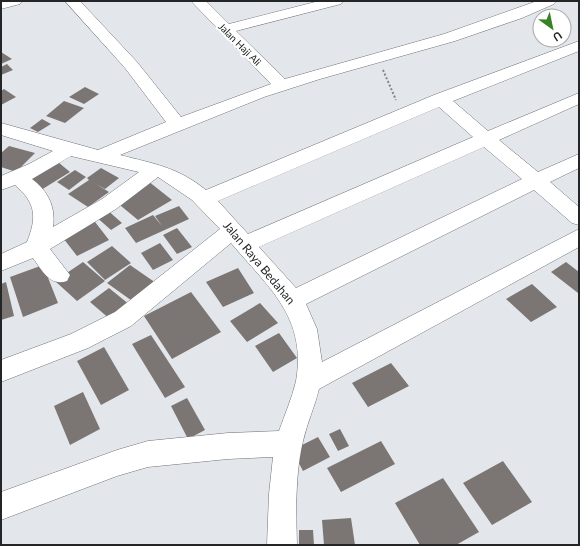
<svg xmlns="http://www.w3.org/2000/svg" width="580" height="546" font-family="Lato,sans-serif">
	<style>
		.building { fill: #7b7673 }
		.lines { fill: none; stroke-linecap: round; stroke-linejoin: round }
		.minor-casing { stroke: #6f7276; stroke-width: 1 }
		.path { stroke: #828588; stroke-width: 2; stroke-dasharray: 2 2; stroke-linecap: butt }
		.minor { fill: #fff; fill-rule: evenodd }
		.labels { text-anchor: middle; stroke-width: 4; stroke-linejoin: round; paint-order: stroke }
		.far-street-label { font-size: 10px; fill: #232526; stroke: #fff }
		.street-label { font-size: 12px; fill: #232526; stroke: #fff }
	</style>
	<rect width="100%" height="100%" fill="#e3e7eb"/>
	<path class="building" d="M1,52L12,59L1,64Z
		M7,64L13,70L1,75V67Z
		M85,87L99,94L84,104L69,97Z
		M4,89L16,97L1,105V91Z
		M64,101L84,108L65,123L46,116Z
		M42,119L51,124L38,132L30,128Z
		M9,146L35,153L16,172L1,167V153Z
		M58,162L70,172L41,190L29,180Z
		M101,168L119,178L105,189L96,184L109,192L88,207L68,194L89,180L87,178Z
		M75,170L86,177L69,190L57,182Z
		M148,181L172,200L138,220L115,201Z
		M179,206L189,219L136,243L125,228L153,215L162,226L155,216Z
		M105,208L122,223L111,230L94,215Z
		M92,218L109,240L77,256L60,234Z
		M177,228L192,247L177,254L163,235Z
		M160,243L173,260L153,270L141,253Z
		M112,246L131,263L105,280L87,262Z
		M83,262L105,281L77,301L55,281Z
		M566,262L579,272L578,293L551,272Z
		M43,265L58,303L23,317L10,277Z
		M130,265L156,283L135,303L107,283Z
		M238,268L254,293L223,307L206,282Z
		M6,282L14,316L1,320V284Z
		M532,284L557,307L531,322L506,299Z
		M109,288L130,305L111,320L90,302Z
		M191,292L221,332L172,359L144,316Z
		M260,303L278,323L247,342L230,321Z
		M279,333L297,358L273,372L255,346Z
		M151,335L185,387L165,398L132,344Z
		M104,347L129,390L101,405L77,361Z
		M391,363L409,386L368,407L352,383Z
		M83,392L100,429L70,445L54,406Z
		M187,398L205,430L188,439L171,406Z
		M340,429L349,446L338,451L329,434Z
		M318,437L330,457L303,471L292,450Z
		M381,441L395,464L341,492L327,468Z
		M503,461L532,502L492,525L463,483Z
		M443,478L479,532L456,545H420L395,503Z
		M351,518L355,545H324L322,520Z
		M299,530H313L314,545H299Z"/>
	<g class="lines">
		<defs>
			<path id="minor" d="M1,1H22L20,4L1,9Z
				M65,1H80L137,62L181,117L271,84L191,1H206L229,24L319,1H343L341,4L236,31L285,79L444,34L537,1H556L554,4L522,18L455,41L320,79L264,97L120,155C155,164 177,167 206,190L434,95L579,41V51L453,101L488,131L579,93V104L499,140L538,172L579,154V168L550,182L579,207V225L572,223L534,190L306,304L317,329L322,362L579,229V247L319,389C315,406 307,423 303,441C295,475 296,511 297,545H267L269,494L273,457L228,459L148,467L117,476L1,520V492L117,450L148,441L228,433L279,431C285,414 292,398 296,381C307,317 268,287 231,243L131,326L88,348L1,382V360L71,334L115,312L220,229L192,200L158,177L116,209L50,249L70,275L67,281C50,287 42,270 33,258L1,271V254L27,242C37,217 36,203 15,185L1,190V176L29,164L53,151L1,135V123L98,150L166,122L125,68ZM439,107L473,137L248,234L218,201ZM484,147L522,179L296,288L259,247ZM71,156L139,172L102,199L53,227C56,207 48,191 32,179Z"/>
		</defs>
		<use href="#minor" class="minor-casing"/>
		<path class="path" d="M383,70L396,100"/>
		<use href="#minor" class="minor"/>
	</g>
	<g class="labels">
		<g class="far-street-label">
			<text transform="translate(240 44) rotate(45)" y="4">Jalan Haji Ali</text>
		</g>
		<g class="street-label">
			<text transform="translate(259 263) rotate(50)" y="4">Jalan Raya Bedahan</text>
		</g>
	</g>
	<rect width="580" height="546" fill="none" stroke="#232526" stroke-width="4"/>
	<g transform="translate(552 28) rotate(147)"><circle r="19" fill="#ffffff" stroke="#a7a8a8"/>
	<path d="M0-3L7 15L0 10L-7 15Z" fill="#398126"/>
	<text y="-6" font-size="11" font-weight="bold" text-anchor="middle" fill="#232526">U</text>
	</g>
</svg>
